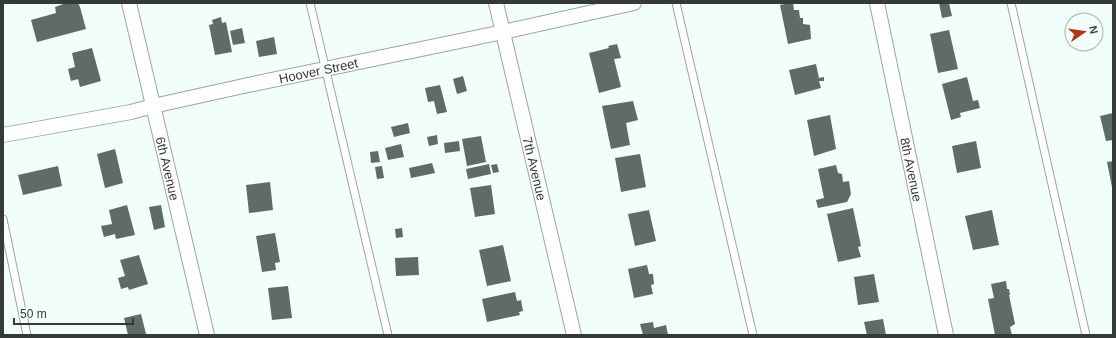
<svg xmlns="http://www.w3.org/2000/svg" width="1116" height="338" font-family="Arial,sans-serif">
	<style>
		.building { fill: #5f6b69 }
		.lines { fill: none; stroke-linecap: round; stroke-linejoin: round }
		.service-casing { stroke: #99a6a4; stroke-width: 9 }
		.minor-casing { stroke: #99a6a4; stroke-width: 16 }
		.service { stroke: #fff; stroke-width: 7 }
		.minor { stroke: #fff; stroke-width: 14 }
		.labels { text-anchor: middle; stroke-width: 4; stroke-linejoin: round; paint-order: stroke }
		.street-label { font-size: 13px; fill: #353a39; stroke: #f1fefc }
	</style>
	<rect width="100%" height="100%" fill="#f1fefc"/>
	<path class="building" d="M66,3H78L80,7L86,29L37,42L31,20L56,13L55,7Z
		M790,3H793L794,10H799L800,18H803V24L810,25L811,39L788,44L780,5Z
		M939,3H949L952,16L942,18Z
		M221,17L222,23L226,22L232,52L215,55L209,25L213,24L212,20Z
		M242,28L245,43L233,45L230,31Z
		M949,30L958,69L938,73L930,34Z
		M274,37L277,54L259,57L256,41Z
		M617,44L621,58L614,59L621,87L599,93L589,53L609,48L608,46Z
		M92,48L101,81L80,87L78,79L71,81L68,69L75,67L72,53Z
		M816,64L819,78L824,77V81H819L821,88L795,95L789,70Z
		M463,76L467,91L457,94L453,79Z
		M967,77L973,101L978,100L980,108L960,113L961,117L951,120L942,84Z
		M440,85L447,112L437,114L434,101L428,102L425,88Z
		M633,101L638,120L626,123L630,145L611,149L602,106Z
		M1113,113V140L1106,141L1100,116Z
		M830,115L836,149L814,156L807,120Z
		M408,123L410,133L394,137L391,127Z
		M437,135L438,144L429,146L427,137Z
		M481,136L486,162L467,166L462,139Z
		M459,141L460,151L445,153L444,143Z
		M976,141L981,168L957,173L952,146Z
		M401,144L404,157L388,160L385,148Z
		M115,149L123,183L105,188L97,154Z
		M378,151L380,162L371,163L370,152Z
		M640,154L646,187L621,192L615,158Z
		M1113,161V186L1112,187L1107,162Z
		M432,163L435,173L411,178L409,168Z
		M489,164L491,174L468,179L466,169Z
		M497,164L499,172L493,173L491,165Z
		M836,165L838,173L842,174L843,182L849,181L851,194L847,202L818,208L816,200L824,198L818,169Z
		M58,166L62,186L23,195L18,175Z
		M382,166L384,178L377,179L375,167Z
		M270,182L273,210L249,213L246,185Z
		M491,185L495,214L475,217L470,188Z
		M127,205L135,235L116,239L115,234L104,237L101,226L112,224L109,210Z
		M161,205L165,227L154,230L149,207Z
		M853,208L861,246L858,247L861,257L838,262L827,214Z
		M649,210L656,241L635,246L628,214Z
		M992,210L999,245L973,250L965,216Z
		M402,228L403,237L396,238L395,229Z
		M275,233L280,262L275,263L276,270L262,272L256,236Z
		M503,245L511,281L487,286L479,250Z
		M139,255L148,284L129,290L128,287L121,289L118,278L125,276L120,260Z
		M418,257L419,275L396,276L395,258Z
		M647,265L649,274H653L654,284L651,285L653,294L634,298L628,269Z
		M874,274L879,302L858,305L854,277Z
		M1006,281L1007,289H1009L1010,295H1009L1015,324L1010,327L1012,335H995L988,299L994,298L991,284Z
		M288,286L292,318L272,320L268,288Z
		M515,292L517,301L521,300L523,311L519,312L520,315L487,322L482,299Z
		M141,314L146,334L142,335H128L124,318Z
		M883,319L886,335H867L864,322Z
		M653,322L654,328L666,325L668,335H643L640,324Z"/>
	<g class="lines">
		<defs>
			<path id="service" d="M310,3L388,335
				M676,3L753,335
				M1011,3L1086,335
				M3,219L27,335"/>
			<g id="minor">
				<path id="s1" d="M129,3L207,335"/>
				<path id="s2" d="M496,3L574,335"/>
				<path id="s3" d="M877,3L946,335"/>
				<path id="s4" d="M3,135L131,112L153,106L248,85L503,32L634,3"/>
			</g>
		</defs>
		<use href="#service" class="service-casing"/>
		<use href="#minor" class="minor-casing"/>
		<use href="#service" class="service"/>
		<use href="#minor" class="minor"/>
	</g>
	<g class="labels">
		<g class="street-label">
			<text dy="5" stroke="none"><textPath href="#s4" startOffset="322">Hoover Street</textPath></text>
			<text dy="5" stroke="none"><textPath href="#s1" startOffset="170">6th Avenue</textPath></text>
			<text dy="5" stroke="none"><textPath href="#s2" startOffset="170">7th Avenue</textPath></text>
			<text dy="5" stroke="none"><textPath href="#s3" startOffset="170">8th Avenue</textPath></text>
		</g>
	</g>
	<rect width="1116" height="338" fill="none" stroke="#353a39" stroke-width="8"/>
	<g transform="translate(1084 32) rotate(77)"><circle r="19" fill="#f1fefc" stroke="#a6b0ae"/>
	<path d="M0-3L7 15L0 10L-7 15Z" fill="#bc3211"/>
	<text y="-6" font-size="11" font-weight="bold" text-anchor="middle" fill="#353a39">N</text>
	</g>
	<path d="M14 318v6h119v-6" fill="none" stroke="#353a39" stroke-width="2"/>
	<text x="20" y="318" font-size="12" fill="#353a39" stroke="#f1fefc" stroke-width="3" paint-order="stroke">50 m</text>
</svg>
